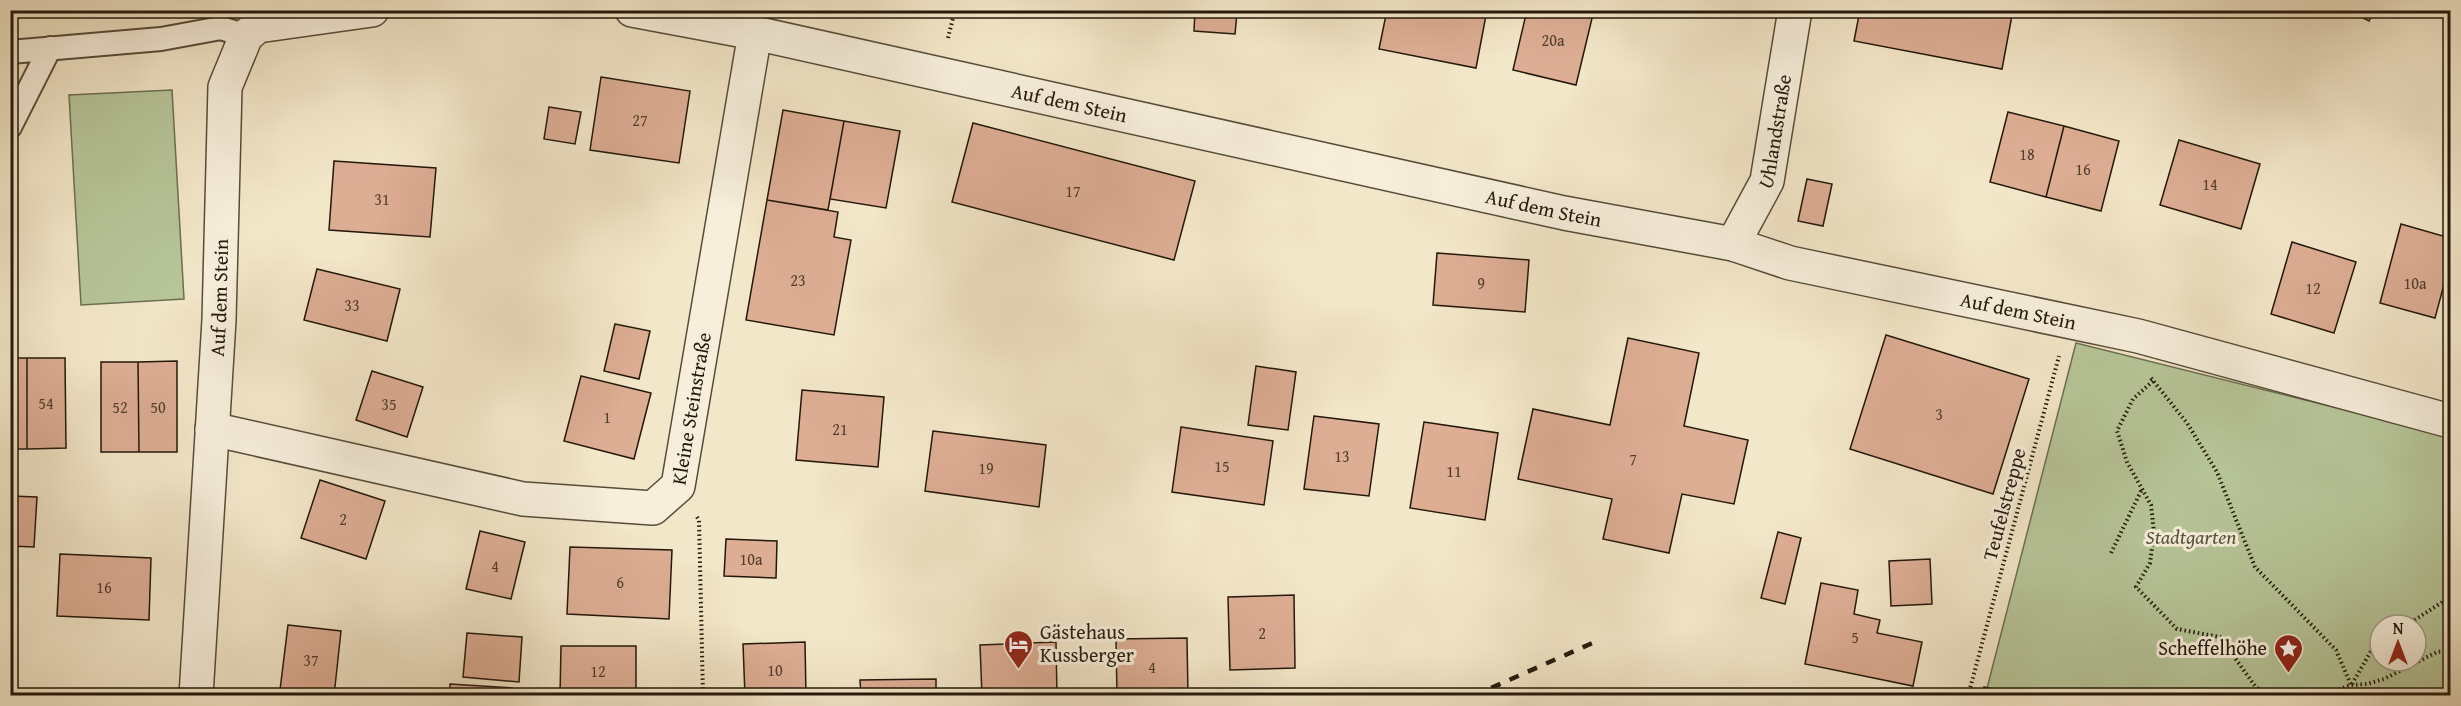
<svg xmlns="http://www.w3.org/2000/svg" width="2461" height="706" font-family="'Gentium Book Plus',serif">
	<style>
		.green { fill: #b7c699; stroke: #6d6f52; stroke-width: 1.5; fill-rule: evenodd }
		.building { fill: #ddad94; stroke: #23180b; stroke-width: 1.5 }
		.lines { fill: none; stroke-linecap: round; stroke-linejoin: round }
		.lane-casing { stroke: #574c3a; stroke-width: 26 }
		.street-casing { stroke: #574c3a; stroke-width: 36 }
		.path { stroke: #23180b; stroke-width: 4; stroke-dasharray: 1.5 3; stroke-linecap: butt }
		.lane { stroke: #f7efdc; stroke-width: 22 }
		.street { stroke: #f7efdc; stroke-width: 33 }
		.rail { stroke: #23180b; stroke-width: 4.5; stroke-dasharray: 10 10; stroke-linecap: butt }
		.labels { text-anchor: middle; stroke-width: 6; stroke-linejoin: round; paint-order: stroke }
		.number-label { font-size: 16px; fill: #523d2d }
		.street-label { font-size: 20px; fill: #23180b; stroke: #f7efdc }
		.park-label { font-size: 20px; font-style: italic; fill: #57553d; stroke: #f7efdc }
		.poi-label { font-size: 20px; fill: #23180b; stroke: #f7efdc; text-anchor: start }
	</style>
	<rect width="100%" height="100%" fill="#f3e7c9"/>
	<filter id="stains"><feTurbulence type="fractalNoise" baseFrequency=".00333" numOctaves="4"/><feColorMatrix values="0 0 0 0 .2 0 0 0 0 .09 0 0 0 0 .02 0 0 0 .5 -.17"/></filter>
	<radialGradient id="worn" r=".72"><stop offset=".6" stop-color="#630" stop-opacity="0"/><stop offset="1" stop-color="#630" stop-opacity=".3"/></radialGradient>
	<path class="green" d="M172,90L184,299L81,305L69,95Z
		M2076,343L2450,436V695L1985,696ZM2380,625H2416V661H2380Z"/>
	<path class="building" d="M1195,10L1237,13L1235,34L1194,31Z
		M1387,10H1487L1476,68L1379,49Z
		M1527,10H1594L1576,85L1513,70Z
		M1860,10H2013L2002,69L1854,41Z
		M2348,10H2375L2369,21Z
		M601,77L690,91L679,163L590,150Z
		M549,107L581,112L575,144L544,139Z
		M783,110L844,121L828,210L767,200Z
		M2008,112L2064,126L2046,197L1990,182Z
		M844,121L900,131L886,208L830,199Z
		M973,123L1195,181L1174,260L952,202Z
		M2064,126L2119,141L2101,211L2046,197Z
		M2179,140L2260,164L2241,229L2160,205Z
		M334,161L436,168L430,237L329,230Z
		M1807,179L1832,184L1823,226L1798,221Z
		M767,200L838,212L834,237L851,240L834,335L746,320Z
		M2401,224L2450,238V262L2435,318L2380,303Z
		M2292,242L2356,262L2334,333L2271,314Z
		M1437,253L1529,260L1525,312L1433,305Z
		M317,269L400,289L387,341L304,320Z
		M615,324L650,331L639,379L604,371Z
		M1886,335L2029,379L1993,494L1850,449Z
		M1628,338L1699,353L1684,426L1748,440L1734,504L1682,494L1669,553L1603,539L1612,499L1518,479L1533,409L1610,425Z
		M10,358H27V449H10Z
		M27,358H65L66,448L27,449Z
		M177,361V452H139L138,362Z
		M101,362H138L139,452H101Z
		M1256,366L1296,372L1288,430L1248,425Z
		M372,371L423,387L407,437L356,420Z
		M581,376L651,393L634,459L564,441Z
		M802,390L884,397L878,467L796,460Z
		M1314,416L1379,424L1369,496L1304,489Z
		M1424,422L1498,433L1485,520L1410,508Z
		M1181,427L1273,441L1264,505L1172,492Z
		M933,431L1046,445L1039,507L925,491Z
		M320,480L385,501L366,559L301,538Z
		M10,496L37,497L34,547L10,546Z
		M480,531L525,542L511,599L466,589Z
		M1778,532L1801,538L1785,604L1761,598Z
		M726,539L777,541L776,578L724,576Z
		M570,547L672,550L669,619L567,614Z
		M60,554L151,558L149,620L57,616Z
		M1930,559L1932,604L1891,606L1889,561Z
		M1821,583L1858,590L1854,614L1880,620L1877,633L1922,642L1913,686L1805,664Z
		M1294,595L1295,668L1230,670L1228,597Z
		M288,625L341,631L334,696L280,690Z
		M467,633L522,637L519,682L463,677Z
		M1187,638L1188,696H1117L1116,639Z
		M805,642L806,696H745L743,644Z
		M1056,642L1057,696H982L980,645Z
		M561,646H636V696H560Z
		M936,679V696H861L860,680Z
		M450,684L512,688V696H450Z
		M1984,687L2021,695V696H1982Z"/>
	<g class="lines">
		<defs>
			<path id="lane" d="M10,52L161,39L221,28L246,36
				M10,127L50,48"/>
			<g id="street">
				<path id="s1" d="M632,10L755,33L1564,213L1733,244L1790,263L2138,336L2450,421"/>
				<path id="s2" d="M1733,244L1767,181L1795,10"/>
				<path id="s3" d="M212,429L523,499L653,508L678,486L755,33"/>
				<path id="s4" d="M196,696L219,320L225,87L246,36L258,26L372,10"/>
			</g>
		</defs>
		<use href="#lane" class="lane-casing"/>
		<use href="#street" class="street-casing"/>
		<path class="path" d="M948,38L955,10
			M2151,378L2187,423L2217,472L2255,567L2336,650L2351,685
			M2153,381L2133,399L2117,431L2127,462L2151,505L2154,532L2150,563L2136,587L2177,629L2220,637L2255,686L2267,696
			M697,517L699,520L703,696
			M2111,553L2142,489
			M2407,625L2450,597
			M2352,684L2374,646L2380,642
			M1968,696L2059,356
			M2322,696L2351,685L2367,684L2384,679L2437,652L2450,651"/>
		<use href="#lane" class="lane"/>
		<use href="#street" class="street"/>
		<path class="rail" d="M1473,696L1597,641"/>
	</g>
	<defs>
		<symbol id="hotel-pin" viewBox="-11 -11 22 30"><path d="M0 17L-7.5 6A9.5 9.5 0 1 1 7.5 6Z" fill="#8f2418" stroke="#f7efdc"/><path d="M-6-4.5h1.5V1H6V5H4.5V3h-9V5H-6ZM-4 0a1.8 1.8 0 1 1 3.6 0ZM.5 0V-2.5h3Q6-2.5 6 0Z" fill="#fff"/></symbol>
		<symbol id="sight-pin" viewBox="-11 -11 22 30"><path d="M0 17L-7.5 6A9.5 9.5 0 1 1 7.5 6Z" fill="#8f2418" stroke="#f7efdc"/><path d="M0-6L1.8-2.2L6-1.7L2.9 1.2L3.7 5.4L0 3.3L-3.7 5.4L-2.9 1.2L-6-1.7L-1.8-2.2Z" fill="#fff"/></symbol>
	</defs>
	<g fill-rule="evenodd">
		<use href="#hotel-pin" x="1002" y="628" width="33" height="45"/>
		<use href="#sight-pin" x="2272" y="632" width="33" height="45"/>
	</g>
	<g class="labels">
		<g class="number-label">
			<text x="1553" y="46">20a</text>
			<text x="640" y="126">27</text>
			<text x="2027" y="160">18</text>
			<text x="2083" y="175">16</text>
			<text x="2210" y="190">14</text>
			<text x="1073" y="197">17</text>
			<text x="382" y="205">31</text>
			<text x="798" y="286">23</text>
			<text x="1481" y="289">9</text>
			<text x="2415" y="289">10a</text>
			<text x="2313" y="294">12</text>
			<text x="352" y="311">33</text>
			<text x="46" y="409">54</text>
			<text x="389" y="410">35</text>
			<text x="120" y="413">52</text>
			<text x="158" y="413">50</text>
			<text x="1939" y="420">3</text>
			<text x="607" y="423">1</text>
			<text x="840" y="435">21</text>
			<text x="1342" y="462">13</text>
			<text x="1633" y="465">7</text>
			<text x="1222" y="472">15</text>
			<text x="986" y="474">19</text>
			<text x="1454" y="477">11</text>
			<text x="343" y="525">2</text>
			<text x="751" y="565">10a</text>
			<text x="495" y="572">4</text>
			<text x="620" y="588">6</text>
			<text x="104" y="593">16</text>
			<text x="1262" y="639">2</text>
			<text x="1855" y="643">5</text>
			<text x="311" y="666">37</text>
			<text x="1152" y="673">4</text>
			<text x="775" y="676">10</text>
			<text x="598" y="677">12</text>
		</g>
		<g class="street-label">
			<text dy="7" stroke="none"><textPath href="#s1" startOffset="447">Auf dem Stein</textPath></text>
			<text dy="7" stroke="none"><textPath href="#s2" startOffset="122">Uhlandstraße</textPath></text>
			<text dy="7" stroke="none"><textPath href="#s1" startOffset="933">Auf dem Stein</textPath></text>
			<text dy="7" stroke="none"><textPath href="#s4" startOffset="399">Auf dem Stein</textPath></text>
			<text dy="7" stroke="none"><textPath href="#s1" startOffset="1419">Auf dem Stein</textPath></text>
			<text dy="7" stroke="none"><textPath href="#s3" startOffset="561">Kleine Steinstraße</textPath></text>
			<text transform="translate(2004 504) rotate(-75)" y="7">Teufelstreppe</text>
		</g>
		<g class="park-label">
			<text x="2191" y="544">Stadtgarten</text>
		</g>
		<g class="poi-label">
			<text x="1040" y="639">Gästehaus<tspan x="1040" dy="23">Kussberger</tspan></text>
			<text x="2267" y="655" text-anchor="end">Scheffelhöhe</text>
		</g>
	</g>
	<rect width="2461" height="706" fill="none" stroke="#f3e7c9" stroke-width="36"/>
	<rect x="12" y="12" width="2437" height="682" fill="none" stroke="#23180b" stroke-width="3"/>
	<rect x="18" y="18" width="2425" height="670" fill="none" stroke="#23180b" stroke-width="1.5"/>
	<g transform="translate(2398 643)"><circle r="28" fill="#f7efdc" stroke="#a29988" stroke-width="1.5"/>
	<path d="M0-4.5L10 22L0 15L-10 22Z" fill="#8f2418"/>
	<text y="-9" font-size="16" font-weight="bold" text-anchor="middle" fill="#23180b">N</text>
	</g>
	<rect width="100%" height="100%" filter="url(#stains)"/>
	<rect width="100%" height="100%" fill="url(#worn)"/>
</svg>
